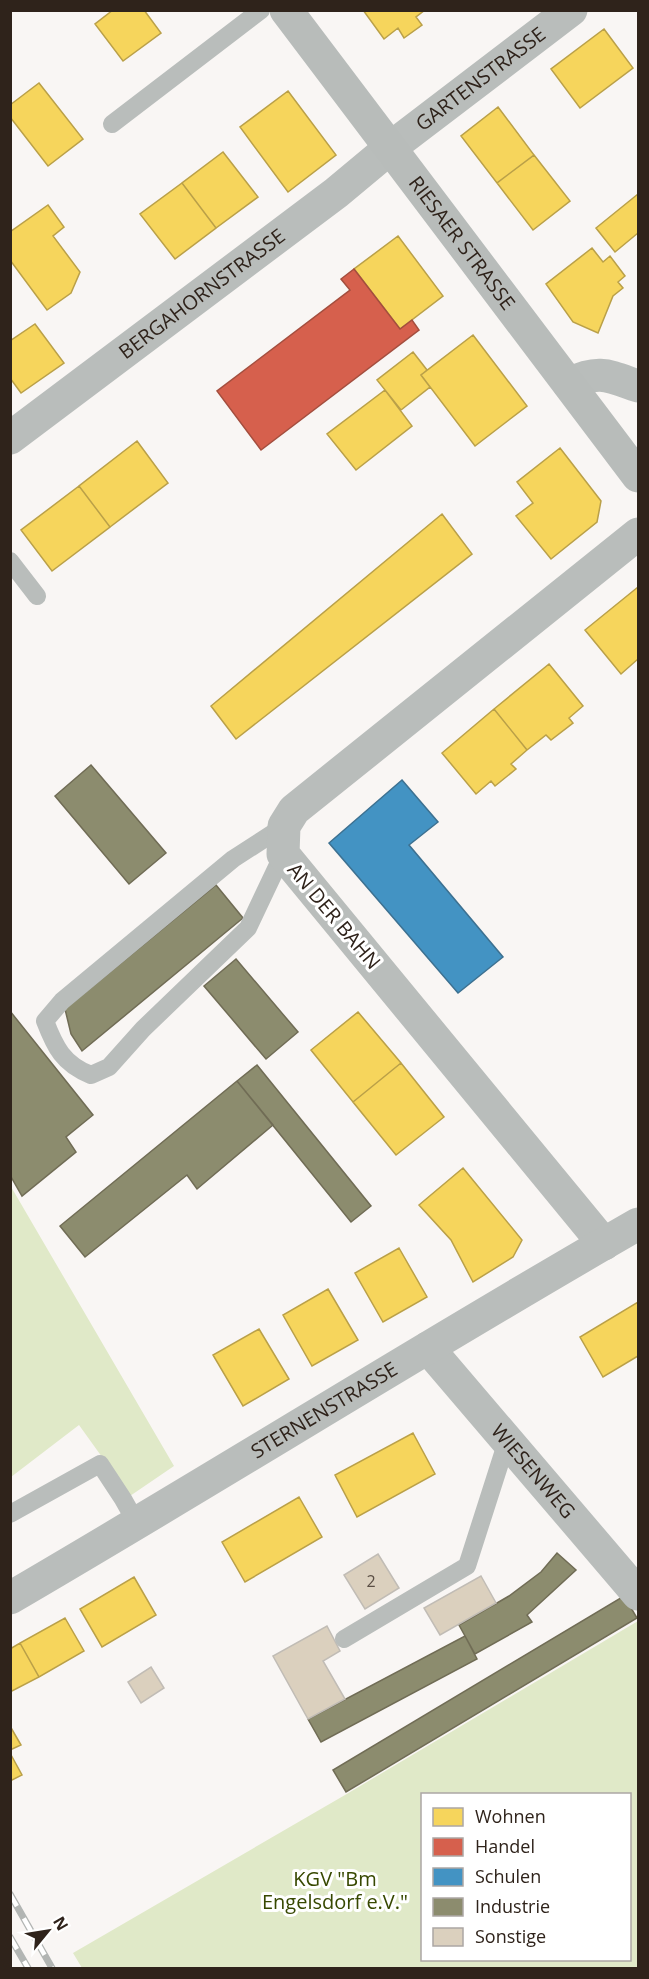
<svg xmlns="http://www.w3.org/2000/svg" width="649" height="1979" font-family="'Open Sans',sans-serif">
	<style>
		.green { fill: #e0e9c8; fill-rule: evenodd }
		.homes { fill: #f6d55c; stroke: #baa048; stroke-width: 1.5 }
		.shops { fill: #d6604d; stroke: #a44e3e; stroke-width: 1.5 }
		.schools { fill: #4393c3; stroke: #3d7191; stroke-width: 1.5 }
		.industry { fill: #8c8c6e; stroke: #706c55; stroke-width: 1.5 }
		.building { fill: #dbd0be; stroke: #c1bcb5; stroke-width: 1.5 }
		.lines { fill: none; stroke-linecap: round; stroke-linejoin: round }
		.lane { stroke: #b9bdbb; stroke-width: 18 }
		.street { stroke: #b9bdbb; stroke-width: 33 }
		.secondary { stroke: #b8bcba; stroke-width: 33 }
		.rail-casing { stroke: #b2b5b3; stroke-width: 7 }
		.rail { stroke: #fff; stroke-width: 4.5; stroke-dasharray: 14; stroke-linecap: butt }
		.labels { text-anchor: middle; stroke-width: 6; stroke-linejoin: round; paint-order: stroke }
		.number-label { font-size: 16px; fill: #5a4e44 }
		.street-label { font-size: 20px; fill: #2f231b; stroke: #fff }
		.park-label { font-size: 20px; fill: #374801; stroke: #fff }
	</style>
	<rect width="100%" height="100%" fill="#f9f6f4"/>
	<path class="green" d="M10,1185L174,1466L130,1496L79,1425L11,1477Z
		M638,1621V1968H82L73,1953L345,1795ZM422,1794H630V1960H422Z"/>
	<path class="homes" d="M113,10H144L161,33L123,61L95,24Z
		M363,10H425L416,17L422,25L404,38L398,28L384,39Z
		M604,29L633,68L580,108L551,69Z
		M39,83L83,139L48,166L10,117V105Z
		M288,91L336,155L288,192L240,127Z
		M498,107L534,155L497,183L461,136Z
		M223,152L258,197L216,228L182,183Z
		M534,155L570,201L533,230L497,183Z
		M182,183L216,228L175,259L140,214Z
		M638,194V233L615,252L596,228Z
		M48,205L64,227L53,236L80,272L71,293L47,310L10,260V232Z
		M398,236L443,296L400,329L354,269Z
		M592,248L603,262L610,256L625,276L618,282L623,288L613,296L598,333L573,322L546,284Z
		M35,324L64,363L21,393L10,378V341Z
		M473,335L527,406L475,446L421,375Z
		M413,352L427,370L421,375L430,387L401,410L377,380Z
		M385,390L412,426L356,470L327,434Z
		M137,441L168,483L110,527L79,486Z
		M560,448L601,501L597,522L551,559L516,516L533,503L517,482Z
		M79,486L110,527L52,571L21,530Z
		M442,514L472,554L236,739L211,706Z
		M638,587V659L621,674L585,630Z
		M549,664L583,706L569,718L573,723L551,740L546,735L527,750L494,709Z
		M494,709L527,750L511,764L516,769L495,786L491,781L476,794L442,753Z
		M358,1012L401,1063L353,1102L311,1050Z
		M401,1063L444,1117L396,1155L353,1102Z
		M463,1168L522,1240L513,1257L473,1282L451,1240L419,1205Z
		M399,1248L427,1297L383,1322L355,1273Z
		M328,1289L358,1340L312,1366L283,1315Z
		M638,1302V1356L603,1377L580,1337Z
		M259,1329L289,1379L243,1406L213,1355Z
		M413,1433L435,1474L357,1517L335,1475Z
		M299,1497L322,1537L245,1582L222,1542Z
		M134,1577L156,1615L102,1647L80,1609Z
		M65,1618L84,1651L39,1677L20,1643Z
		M20,1643L39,1677L10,1692V1649Z
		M10,1726L21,1745L10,1750Z
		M10,1753L22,1775L10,1781Z"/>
	<path class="shops" d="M354,269L400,329L412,320L419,330L261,450L217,391L350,290L341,279Z"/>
	<path class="schools" d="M402,780L438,822L409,845L503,957L458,993L329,843Z"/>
	<path class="industry" d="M91,765L166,853L129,884L55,796Z
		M216,885L243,918L82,1051L71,1034L65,1009Z
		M236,959L298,1032L266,1059L204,986Z
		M10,1011L93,1115L66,1137L76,1152L22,1196L10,1175Z
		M257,1065L371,1206L351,1222L237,1081Z
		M237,1081L273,1125L197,1189L187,1175L85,1257L60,1226Z
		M557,1553L576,1570L527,1615L532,1622L475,1654L459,1625L509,1596L541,1572Z
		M624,1596L637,1618L346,1792L333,1770Z
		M465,1636L477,1659L321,1742L308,1719Z"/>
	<path class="building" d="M378,1554L399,1588L365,1609L344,1575Z
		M481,1576L496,1603L440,1635L424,1608Z
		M327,1626L340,1651L323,1661L345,1699L308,1719L273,1656Z
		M151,1667L164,1688L141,1703L128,1682Z"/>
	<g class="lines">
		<path class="lane" d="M112,124L261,10
			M10,561L37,596
			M283,854L248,928L143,1029L109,1067L91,1075C63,1064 55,1047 45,1021L62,1001L233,859L284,826
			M10,1514L100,1464L123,1499L137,1524
			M344,1639L467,1566L507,1441"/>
		<g class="street">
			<path d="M569,384C599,369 609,376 638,386"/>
			<path id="s1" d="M10,438L336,193L390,148L571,10"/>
			<path d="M604,1244L283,854L284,826L294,810L638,534"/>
			<path id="s2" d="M428,1348L638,1594"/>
			<path id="s3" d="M10,1598C221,1475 427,1345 638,1224"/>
		</g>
		<path class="secondary" id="s4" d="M286,10L638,476"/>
		<defs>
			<path id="rail" d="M10,1894L52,1968
				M10,1937L28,1968"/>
		</defs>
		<use href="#rail" class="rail-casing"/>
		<use href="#rail" class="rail"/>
	</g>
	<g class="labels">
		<g class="number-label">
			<text x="371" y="1587">2</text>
		</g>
		<g class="street-label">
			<text dy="7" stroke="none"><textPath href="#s1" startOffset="592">GARTENSTRASSE</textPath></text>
			<text dy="7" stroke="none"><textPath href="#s4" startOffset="292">RIESAER STRASSE</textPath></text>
			<text dy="7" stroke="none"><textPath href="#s1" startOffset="240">BERGAHORNSTRASSE</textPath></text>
			<text transform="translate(334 916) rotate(50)" y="7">AN DER BAHN</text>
			<text dy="7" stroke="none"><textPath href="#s3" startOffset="366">STERNENSTRASSE</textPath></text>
			<text dy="7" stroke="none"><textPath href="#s2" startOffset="162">WIESENWEG</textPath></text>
		</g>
		<g class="park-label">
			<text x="335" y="1886">KGV "Bm<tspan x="335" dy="23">Engelsdorf e.V."</tspan></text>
		</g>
	</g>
	<rect width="649" height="1979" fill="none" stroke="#2f231b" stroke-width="24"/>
	<rect x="421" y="1793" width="210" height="168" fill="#ffffff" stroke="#aca7a4" stroke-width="1.5"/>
	<rect x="433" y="1808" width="30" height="18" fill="#f6d55c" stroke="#aca7a4" stroke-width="1.5"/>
	<text x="475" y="1823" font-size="18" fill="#2f231b">Wohnen</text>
	<rect x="433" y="1838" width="30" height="18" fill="#d6604d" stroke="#aca7a4" stroke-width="1.5"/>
	<text x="475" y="1853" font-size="18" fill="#2f231b">Handel</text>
	<rect x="433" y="1868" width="30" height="18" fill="#4393c3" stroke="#aca7a4" stroke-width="1.5"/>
	<text x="475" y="1883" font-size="18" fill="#2f231b">Schulen</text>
	<rect x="433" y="1898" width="30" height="18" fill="#8c8c6e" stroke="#aca7a4" stroke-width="1.5"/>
	<text x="475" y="1913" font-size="18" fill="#2f231b">Industrie</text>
	<rect x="433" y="1928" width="30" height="18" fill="#dbd0be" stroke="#aca7a4" stroke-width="1.5"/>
	<text x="475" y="1943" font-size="18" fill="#2f231b">Sonstige</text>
	<g transform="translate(48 1931) rotate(60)" stroke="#ffffff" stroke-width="4.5" paint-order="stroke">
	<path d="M0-4.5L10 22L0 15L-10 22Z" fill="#2f231b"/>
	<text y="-9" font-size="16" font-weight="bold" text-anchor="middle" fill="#2f231b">N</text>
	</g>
</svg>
